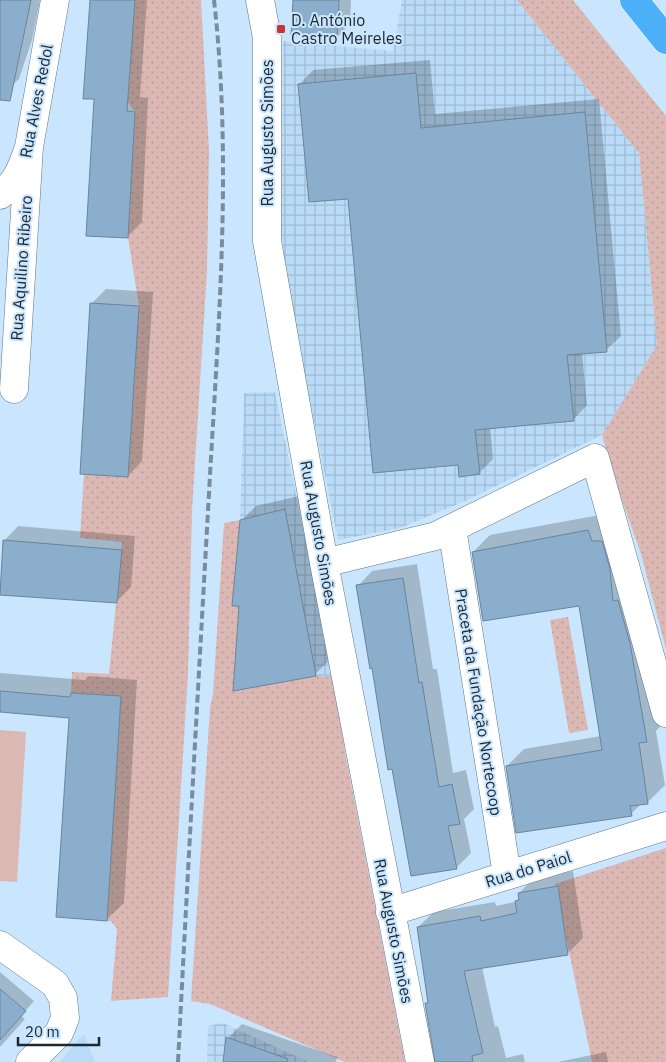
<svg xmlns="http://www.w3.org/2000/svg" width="666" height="1062" font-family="'IBM Plex Sans',sans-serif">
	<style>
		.built { fill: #b9dbf7 }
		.industrial { fill: url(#industrial-grid) }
		.green { fill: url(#green-dots) }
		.pitch { fill: #dbb8b3 }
		.shadow { fill: #0003 }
		.building { fill: #8aaecc; stroke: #6b8499 }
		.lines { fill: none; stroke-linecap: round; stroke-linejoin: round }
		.minor-casing { stroke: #5d768a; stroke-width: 29 }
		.motorway-casing { stroke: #fff; stroke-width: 29 }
		.minor { stroke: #fff; stroke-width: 28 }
		.motorway { stroke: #4bb0f8; stroke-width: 28 }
		.rail { stroke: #788c9d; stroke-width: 4; stroke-dasharray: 8 4; stroke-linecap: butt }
		.poi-dot { fill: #c53731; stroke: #cae6fe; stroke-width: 2 }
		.labels { text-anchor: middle; stroke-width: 4; stroke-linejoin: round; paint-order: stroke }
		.poi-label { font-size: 16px; fill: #1d2830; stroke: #cae6fe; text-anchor: start }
		.street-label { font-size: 16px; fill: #1d2830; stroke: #cae6fe }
	</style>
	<defs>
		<pattern id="industrial-grid" width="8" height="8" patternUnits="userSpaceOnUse" patternTransform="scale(1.25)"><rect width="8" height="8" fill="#b9dbf7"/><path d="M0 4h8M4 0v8" fill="none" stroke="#9fbcd4"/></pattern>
		<pattern id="green-dots" width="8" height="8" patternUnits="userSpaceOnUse" patternTransform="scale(1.25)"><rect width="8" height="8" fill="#dbb8b3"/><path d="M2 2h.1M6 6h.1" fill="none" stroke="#bc9e9a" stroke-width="1.8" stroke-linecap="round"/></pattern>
	</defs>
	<rect width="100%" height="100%" fill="#cae6fe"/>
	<path class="built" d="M84,1034L95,1062H60L74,1045Z"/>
	<path class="industrial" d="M402,0H517L639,153L657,345L602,435L463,502L400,528L338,540L294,322L281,233L283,41L393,51Z
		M275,392L333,676L322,677L316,676L233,691L232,606L240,520L244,393Z
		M223,1023L309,1062H207L208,1026Z"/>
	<path class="green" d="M135,0H201L209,151L207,271L192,511L188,674L168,997L111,1001L117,929L111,921H107L121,696L71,693L72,672L109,674L122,542L80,538L84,474L128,477L139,306L128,238L135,112L127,101Z
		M517,0H573L666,116V649L641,554L610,466L602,435L657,345L639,153Z
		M240,520L232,606H239L233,691L316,675L322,677L333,676L345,752L405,1062H345L210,1004L191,1001L210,708L213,694L224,523Z
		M568,617L588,730L569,733L550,620Z
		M666,848V1062H592L555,884Z"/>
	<path class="pitch" d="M0,730L26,732L17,882L0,881Z"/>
	<path class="shadow" d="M0,0H40L32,40L19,79L6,91L0,90Z
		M91,0H147L140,97L148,98L142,222L128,236L95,98Z
		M294,0H351L350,24L337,37Z
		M430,60L435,114L599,99L621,336L606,350L582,353L587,405L573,420L490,427L493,459L479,473L459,464L349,197L299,85L313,70Z
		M106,289L153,292L142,461L128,476L91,304Z
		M299,496L330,660L315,674L240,604L241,521L256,506Z
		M605,514L663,723L656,731L665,785L648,802L642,803L631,814L507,766L524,749L601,736L580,605L473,552L490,535Z
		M18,526L135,536L131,587L117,601L0,593L4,541Z
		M417,564L433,669H437L453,773L466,770L474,809L464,819L471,853L456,868L393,768L358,586L372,571Z
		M0,673L85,680L89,676L137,680L124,903L107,919L70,717L0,711Z
		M573,871L583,938L568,953L482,967L495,1027L498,1026L506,1058L523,1054L525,1062H436L426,1004L429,1000L418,927L434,912L495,902L496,906L515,902L520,898L519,893L534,878Z
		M0,972L34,1001L21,1016L25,1019L0,1047Z
		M242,1024L337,1057L336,1062H225L228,1038Z
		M606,1052L608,1062H558Z"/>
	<path class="building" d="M0,0H31L10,101L0,100Z
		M90,0H135L127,111L135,112L128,238L86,236L94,99H83Z
		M293,0H339L337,38L291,35Z
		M416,73L421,128L585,112L607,352L567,355L574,421L475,430L480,474L459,477L458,465L373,473L348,199L309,202L298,84Z
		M90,303L139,306L128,477L80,474Z
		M285,509L316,676L233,691L239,606H232L240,520Z
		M588,530L592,541H602L610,569L613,601L618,600L630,643L647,742L639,743L648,804L630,806L632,816L516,833L506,766L602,750L579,606L483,621L472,552Z
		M3,540L122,550L117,603L0,595Z
		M403,578L419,683L422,682L439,787L452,784L460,824L448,826L457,869L411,876L392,769L388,770L372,668L370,669L356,585Z
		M0,691L70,697L71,693L121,696L107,921L56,917L69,718L0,712Z
		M558,886L568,955L464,971L483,1053L472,1056L473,1062H435L425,1003H428L417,927L480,916L481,921L517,913L515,901L519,900L518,893Z
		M0,989L26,1011L0,1040Z
		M226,1037L288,1059L287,1062H223Z"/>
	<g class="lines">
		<defs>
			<path id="minor" d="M260,0L267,38V241L324,563L420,1062
				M0,195C18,181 22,167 29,147L55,0
				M14,389L29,147
				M452,528L507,875
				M324,563L436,536L595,458L666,713
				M390,912L666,826
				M0,945L55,984L63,998L65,1018L59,1033L30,1062"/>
			<path id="motorway" d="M634,0L666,40"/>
		</defs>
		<use href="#minor" class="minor-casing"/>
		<use href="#motorway" class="motorway-casing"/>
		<use href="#minor" class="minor"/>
		<use href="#motorway" class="motorway"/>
		<path class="rail" d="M178,1062C188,866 199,671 210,475C219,317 232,158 214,0"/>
	</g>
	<rect class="poi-dot" x="276" y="24" width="10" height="10" rx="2.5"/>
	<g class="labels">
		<g class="poi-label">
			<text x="291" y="26">D. António<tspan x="291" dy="18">Castro Meireles</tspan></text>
		</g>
		<g class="street-label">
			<text transform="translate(36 101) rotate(-79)" y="6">Rua Alves Redol</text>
			<text transform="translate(267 133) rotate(-90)" y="6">Rua Augusto Simões</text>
			<text transform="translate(21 268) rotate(-86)" y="6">Rua Aquilino Ribeiro</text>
			<text transform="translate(319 533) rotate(80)" y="6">Rua Augusto Simões</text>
			<text transform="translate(479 702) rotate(81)" y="6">Praceta da Fundação Nortecoop</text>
			<text transform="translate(528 869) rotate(-17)" y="6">Rua do Paiol</text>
			<text transform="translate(394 931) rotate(79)" y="6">Rua Augusto Simões</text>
		</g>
	</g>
	<path d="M18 1037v8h81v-8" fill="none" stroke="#1d2830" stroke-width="2.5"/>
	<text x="25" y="1037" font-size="15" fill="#1d2830" stroke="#cae6fe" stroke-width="4" paint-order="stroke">20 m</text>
</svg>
